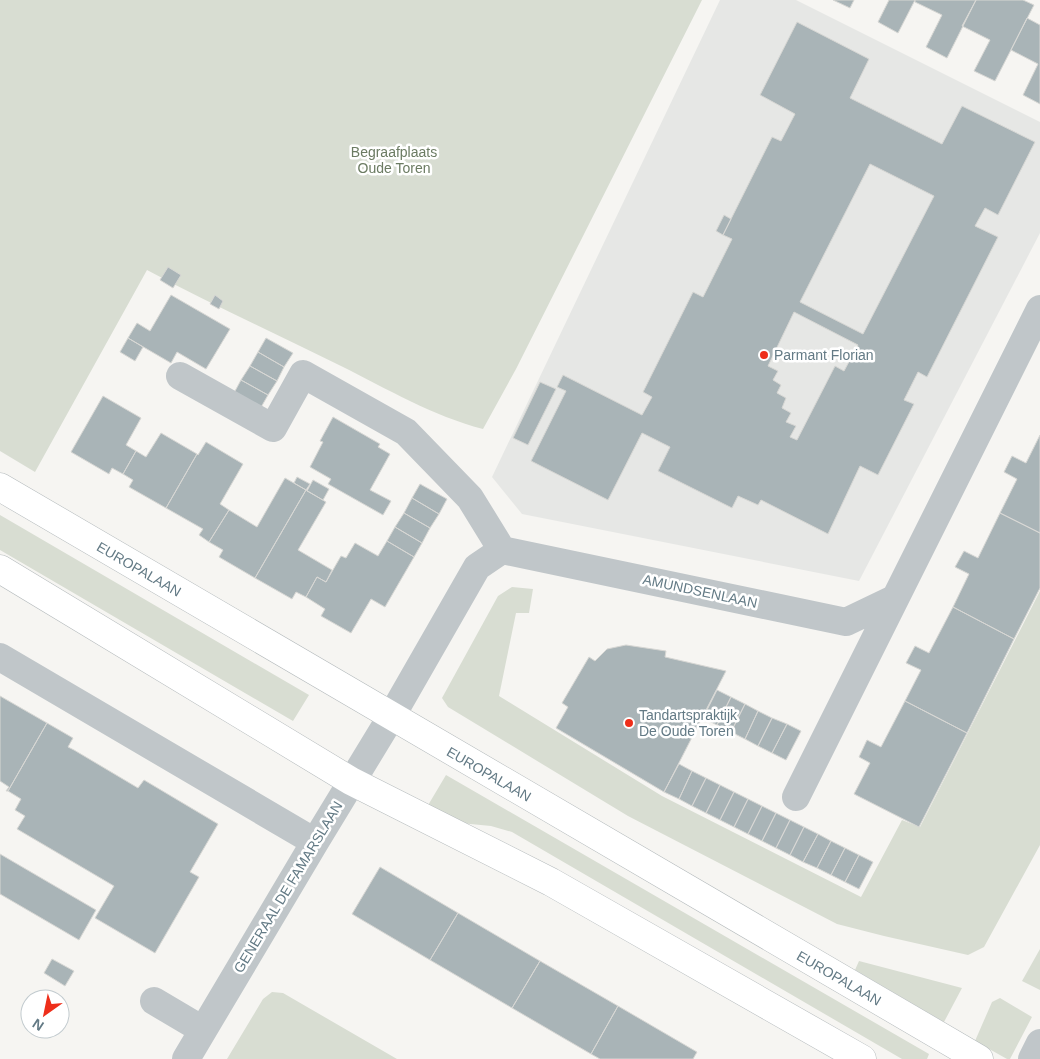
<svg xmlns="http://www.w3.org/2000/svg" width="1040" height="1059" font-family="Arial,sans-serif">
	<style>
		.built { fill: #e6e7e5 }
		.green { fill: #d8ddd2 }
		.building { fill: #a9b4b7; stroke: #d7d7d4; fill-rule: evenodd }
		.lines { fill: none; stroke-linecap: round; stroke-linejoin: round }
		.major-casing { stroke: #b4babc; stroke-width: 29 }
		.minor { stroke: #c0c6c9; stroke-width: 28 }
		.major { stroke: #fff; stroke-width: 28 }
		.poi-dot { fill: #ee2e1a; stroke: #fff; stroke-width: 2 }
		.labels { text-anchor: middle; stroke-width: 5; stroke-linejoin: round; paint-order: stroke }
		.park-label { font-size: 14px; fill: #6b7b62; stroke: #fff }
		.poi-label { font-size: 14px; fill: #637a85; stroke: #fff; text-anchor: start }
		.street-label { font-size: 14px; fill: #637a85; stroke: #fff }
	</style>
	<rect width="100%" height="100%" fill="#f6f5f2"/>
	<path class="built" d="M720,0H796L1040,122V233L859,581L522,514L492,477Z"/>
	<path class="green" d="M0,0H702L516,369L483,429C433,416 387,389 341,366C276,334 211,304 147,270L35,472L0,451Z
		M0,515L309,695L293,721L0,550Z
		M512,587L533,589L529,613H516L499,696L662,796L861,897L902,820L920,827L1040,591V845L984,947L968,955L884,936L837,924L628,816L448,707L442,698L498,596Z
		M446,775L929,1054L927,1059H902L512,832L491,826L450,822L424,812Z
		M1040,949V990L1022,981Z
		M859,961L962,988L944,1022L855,970Z
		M272,992L283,993L397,1059H227L263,999Z
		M1000,998L1032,1017L1010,1059H1007L975,1041L992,1002Z"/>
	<path class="building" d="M833,0H854L850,8Z
		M889,0H915L898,33L878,22Z
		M915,0H976L947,58L926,47L942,15L915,2Z
		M976,0H1023L1034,5L995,81L974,71L990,40L962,26Z
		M1027,18L1040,25V104L1023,95L1038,64L1011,50Z
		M797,22L869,59L850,98L942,144L962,106L1035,142L998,215L985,208L975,226L998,237L927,377L918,372L904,400L914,404L878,475L860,466L828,534L761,500L758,505L738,496L732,508L658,471L670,447L642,433L608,500L531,461L566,391L557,387L563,375L642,415L652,397L643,392L693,292L703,297L732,239L723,235L772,137L781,141L795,114L760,95ZM870,164L934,196L863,334L800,302ZM794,312L858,345L844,371L835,366L797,440L790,437L796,426L786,422L791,413L782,408L786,398L777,393L781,385L773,380L778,371L768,366Z
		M724,215L731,219L723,235L716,231Z
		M168,267L181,275L173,288L160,280Z
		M171,295L230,329L206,369L177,352L171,363L128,338L137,323L150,331Z
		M215,295L223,301L219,309L210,304Z
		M128,338L143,347L135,361L120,352Z
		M266,338L293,353L284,367L258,352Z
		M258,352L284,367L277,381L250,366Z
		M250,366L277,381L268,395L241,380Z
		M241,380L268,395L260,409L234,393Z
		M540,382L556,389L528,445L513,438Z
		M103,396L141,418L126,445L136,451L123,474L112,468L109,474L71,452Z
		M333,417L380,444L378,447L390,454L370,490L391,501L383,515L328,484L331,479L310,467L323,442L320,441Z
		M161,433L197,454L166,508L129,487L133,480L123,474L136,451L146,457Z
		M1040,435V533L1000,513L1017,479L1004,472L1012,456L1026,463Z
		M206,442L243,464L220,504L229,510L209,542L199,535L203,529L166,508L197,454L198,455Z
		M297,477L310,484L306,490L294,483Z
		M285,478L306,490L255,578L219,557L223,550L209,542L229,510L257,527Z
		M313,480L329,489L323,500L307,491Z
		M420,484L447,499L439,514L412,498Z
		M306,490L326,502L298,550L332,570L326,582L317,577L306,597L296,592L292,599L255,578Z
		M412,498L439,514L430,528L404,513Z
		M404,513L430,528L422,543L395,527Z
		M1000,513L1040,533V588L1014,639L953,607L969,574L955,567L964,551L978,558Z
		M395,527L422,543L414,557L387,541Z
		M387,541L414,557L385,607L371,599L351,633L321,616L325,609L306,597L317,577L326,582L341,556L346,558L355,543L378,556Z
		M953,607L1014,639L967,733L905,701L921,670L906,663L915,646L929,653Z
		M626,645L666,651L665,657L726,671L664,792L556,728L568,707L562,703L589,657L595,661L607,649Z
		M717,690L731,697L717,725L703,718Z
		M0,696L47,723L8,791H6L9,787L0,781Z
		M731,697L745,704L731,732L717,725Z
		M905,701L967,733L919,827L854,794L870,763L859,757L867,740L881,747Z
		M745,704L758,711L745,739L731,732Z
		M758,711L772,718L758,746L745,739Z
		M772,718L787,724L772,753L758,746Z
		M47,723L73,738L68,747L74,750L138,788L144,780L218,824L190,872L199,877L155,953L95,918L114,886L17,829L25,816L15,810L21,799L8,791Z
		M787,724L801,731L786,760L772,753Z
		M679,764L692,771L679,799L664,792Z
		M692,771L706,778L692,806L679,799Z
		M706,778L720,785L706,813L692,806Z
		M720,785L734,792L720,820L706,813Z
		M734,792L748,799L734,827L720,820Z
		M748,799L762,806L748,834L734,827Z
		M762,806L776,813L762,841L748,834Z
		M776,813L790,820L776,848L762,841Z
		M790,820L804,827L790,855L776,848Z
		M804,827L818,834L803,862L790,855Z
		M818,834L831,841L817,868L803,862Z
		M831,841L845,848L831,875L817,868Z
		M845,848L859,855L845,882L831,875Z
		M0,854L96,910L79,940L0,894Z
		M859,855L873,862L859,889L845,882Z
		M380,867L458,913L430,960L352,914Z
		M458,913L540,961L512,1008L430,960Z
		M52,959L74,971L65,986L44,973Z
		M540,961L618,1006L591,1054L512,1008Z
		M618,1006L697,1052L693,1059H600L591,1054Z"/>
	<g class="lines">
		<defs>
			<path id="major" d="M0,487L979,1059
				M0,569L351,781L551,882L862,1059"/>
		</defs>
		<use href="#major" class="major-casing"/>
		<path class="minor" d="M180,376L273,428L303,374L406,432L470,498L502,550L846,622L894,599
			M0,657L315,842
			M796,797L1040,309
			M154,1001L203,1030
			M186,1059L315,842L391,717L477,567L502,550
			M1032,1059L1040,1043"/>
		<use href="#major" class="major"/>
	</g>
	<g class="poi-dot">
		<circle cx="764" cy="355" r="5"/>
		<circle cx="629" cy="723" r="5"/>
	</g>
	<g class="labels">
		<g class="park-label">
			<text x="394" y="157">Begraafplaats<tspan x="394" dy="16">Oude Toren</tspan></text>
		</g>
		<g class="poi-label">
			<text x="774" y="360">Parmant Florian</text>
			<text x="639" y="720">Tandartspraktijk<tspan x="639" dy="16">De Oude Toren</tspan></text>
		</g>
		<g class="street-label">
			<text transform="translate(139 569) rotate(30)" y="5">EUROPALAAN</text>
			<text transform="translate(700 591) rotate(12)" y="5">AMUNDSENLAAN</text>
			<text transform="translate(489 774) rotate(30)" y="5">EUROPALAAN</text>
			<text transform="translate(288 887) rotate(-59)" y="5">GENERAAL DE FAMARSLAAN</text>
			<text transform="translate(839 978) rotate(30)" y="5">EUROPALAAN</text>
		</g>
	</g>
	<g transform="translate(45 1014) rotate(213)"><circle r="24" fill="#ffffff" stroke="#c1cace"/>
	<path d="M0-4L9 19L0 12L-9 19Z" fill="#ee2e1a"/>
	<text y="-8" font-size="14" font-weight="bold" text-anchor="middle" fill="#637a85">N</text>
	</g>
</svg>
